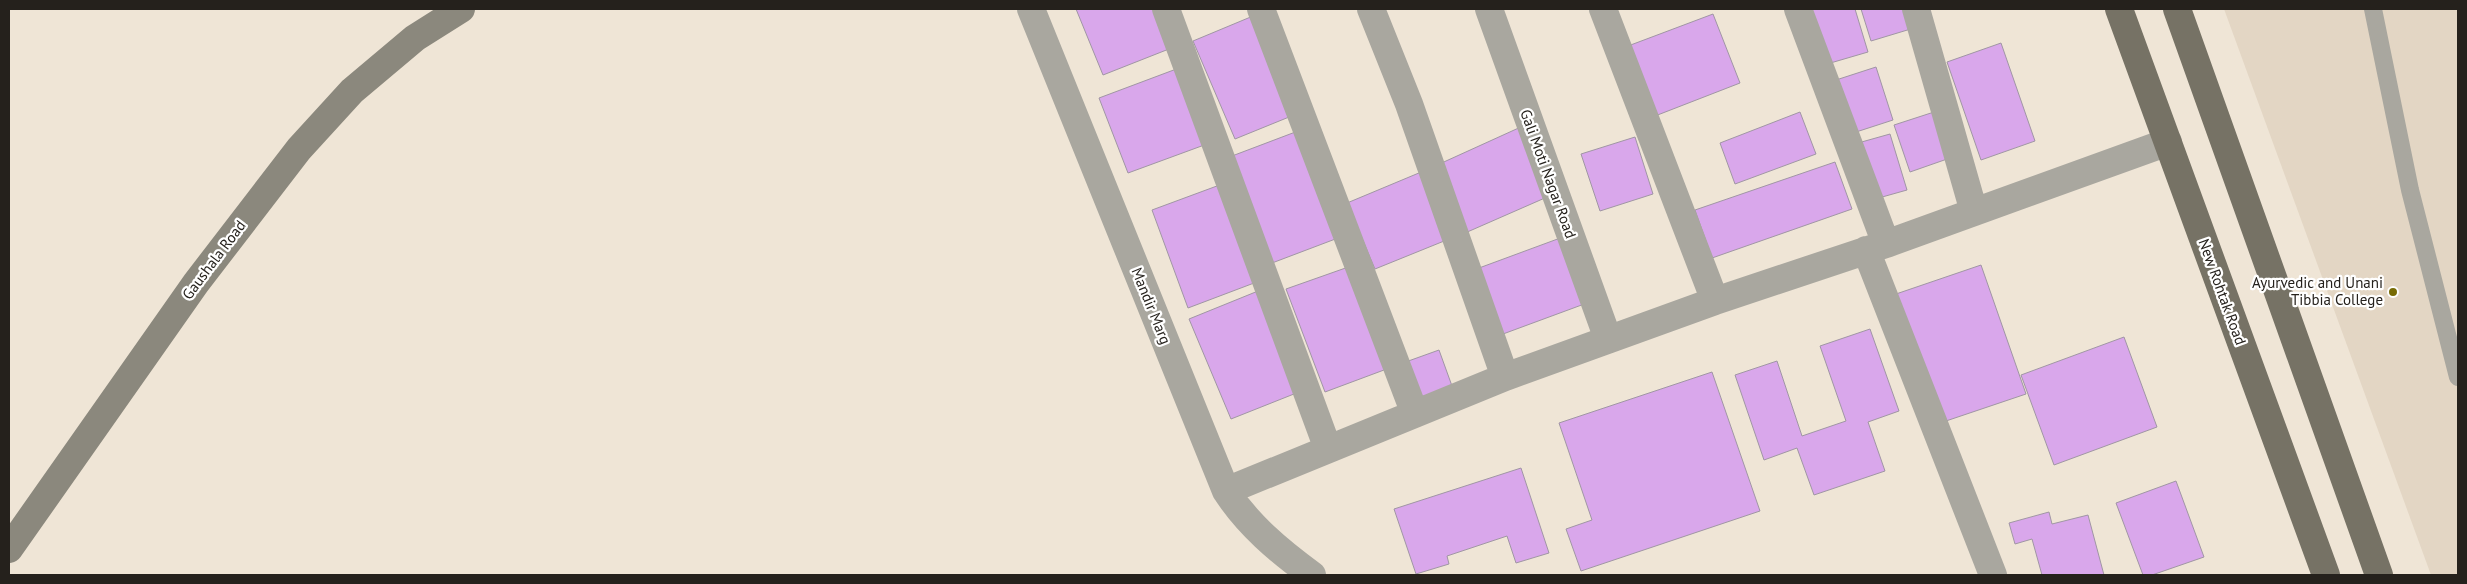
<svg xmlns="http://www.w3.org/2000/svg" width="2467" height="584" font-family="'PT Sans',sans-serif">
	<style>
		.education { fill: #e3d6c4 }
		.building { fill: #d9a7eb; stroke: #a096a4 }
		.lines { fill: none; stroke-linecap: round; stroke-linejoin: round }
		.lane { stroke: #a9a79f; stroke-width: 18 }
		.street { stroke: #a9a79f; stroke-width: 28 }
		.secondary { stroke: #8b887d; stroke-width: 28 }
		.primary { stroke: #767265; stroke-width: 28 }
		.poi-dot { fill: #776b05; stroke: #fff; stroke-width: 2 }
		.labels { text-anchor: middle; stroke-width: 4.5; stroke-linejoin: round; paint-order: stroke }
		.street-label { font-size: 15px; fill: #25211c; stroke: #fff }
		.poi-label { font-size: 15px; fill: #25211c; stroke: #fff; text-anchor: end }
	</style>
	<rect width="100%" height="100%" fill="#efe5d6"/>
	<path class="education" d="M2224,9H2458V575H2431Z"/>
	<path class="building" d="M1076,9H1158L1174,47L1103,75Z
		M1810,9H1855L1868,52L1827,64Z
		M1861,9H1907L1914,28L1871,41Z
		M1713,14L1740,83L1655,116L1628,46Z
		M1253,16L1294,115L1235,139L1193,41Z
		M2001,43L2035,141L1981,160L1947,62Z
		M1876,67L1893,120L1853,133L1836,80Z
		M1179,68L1207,144L1128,173L1099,98Z
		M1800,112L1816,154L1735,184L1720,143Z
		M1934,112L1950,158L1910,172L1894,125Z
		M1523,126L1554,194L1465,233L1435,166Z
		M1298,131L1338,238L1272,263L1232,156Z
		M1890,134L1907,190L1875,199L1858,143Z
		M1635,137L1653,194L1600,211L1581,154Z
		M1835,162L1852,209L1712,258L1695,210Z
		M1426,170L1454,237L1375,269L1347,203Z
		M1225,183L1262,280L1188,308L1152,210Z
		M1563,237L1587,303L1503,334L1479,268Z
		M1354,265L1392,367L1325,392L1286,289Z
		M1981,265L2026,394L1940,423L1896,294Z
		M1263,289L1304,390L1231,419L1189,319Z
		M1870,329L1899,411L1868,422L1885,471L1814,495L1797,448L1764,460L1735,375L1777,361L1802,436L1846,421L1820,346Z
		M2124,337L2157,427L2054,465L2021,375Z
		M1439,350L1452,386L1413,400L1400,364Z
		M1712,372L1760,511L1581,571L1566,529L1592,520L1559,423Z
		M1521,468L1549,553L1516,563L1507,536L1447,556L1449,564L1416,574L1394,509Z
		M2176,481L2204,557L2152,575H2143L2116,503Z
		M2049,512L2052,524L2088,515L2104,575H2042L2032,539L2015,544L2009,523Z"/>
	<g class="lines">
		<path class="lane" d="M2373,9L2410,190L2458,377"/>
		<path class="street" d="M1031,9L1226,491C1248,525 1279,551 1312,575
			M1166,9L1328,449
			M1261,9L1415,414
			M1371,9L1409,104L1505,377
			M1489,9L1608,339
			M1603,9L1715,301
			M1798,9L1886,244
			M1916,9L1974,212
			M1866,250L1993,575
			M1226,491L1505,377L1715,301L1886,244L2168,142"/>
		<path class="secondary" d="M9,549L196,283L299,149L352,91L415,38L461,9"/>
		<path class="primary" d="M2119,9L2326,575
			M2177,9L2379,575"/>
	</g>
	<circle class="poi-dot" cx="2393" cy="292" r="5"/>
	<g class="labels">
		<g class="street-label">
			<text transform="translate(1548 174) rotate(70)" y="5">Gali Moti Nagar Road</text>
			<text transform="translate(214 260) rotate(-53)" y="5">Gaushala Road</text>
			<text transform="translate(2222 292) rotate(70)" y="5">New Rohtak Road</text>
			<text transform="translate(1151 306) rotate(68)" y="5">Mandir Marg</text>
		</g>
		<g class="poi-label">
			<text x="2383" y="288">Ayurvedic and Unani<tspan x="2383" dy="17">Tibbia College</tspan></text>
		</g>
	</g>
	<rect width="2467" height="584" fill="none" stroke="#25211c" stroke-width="20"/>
</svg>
